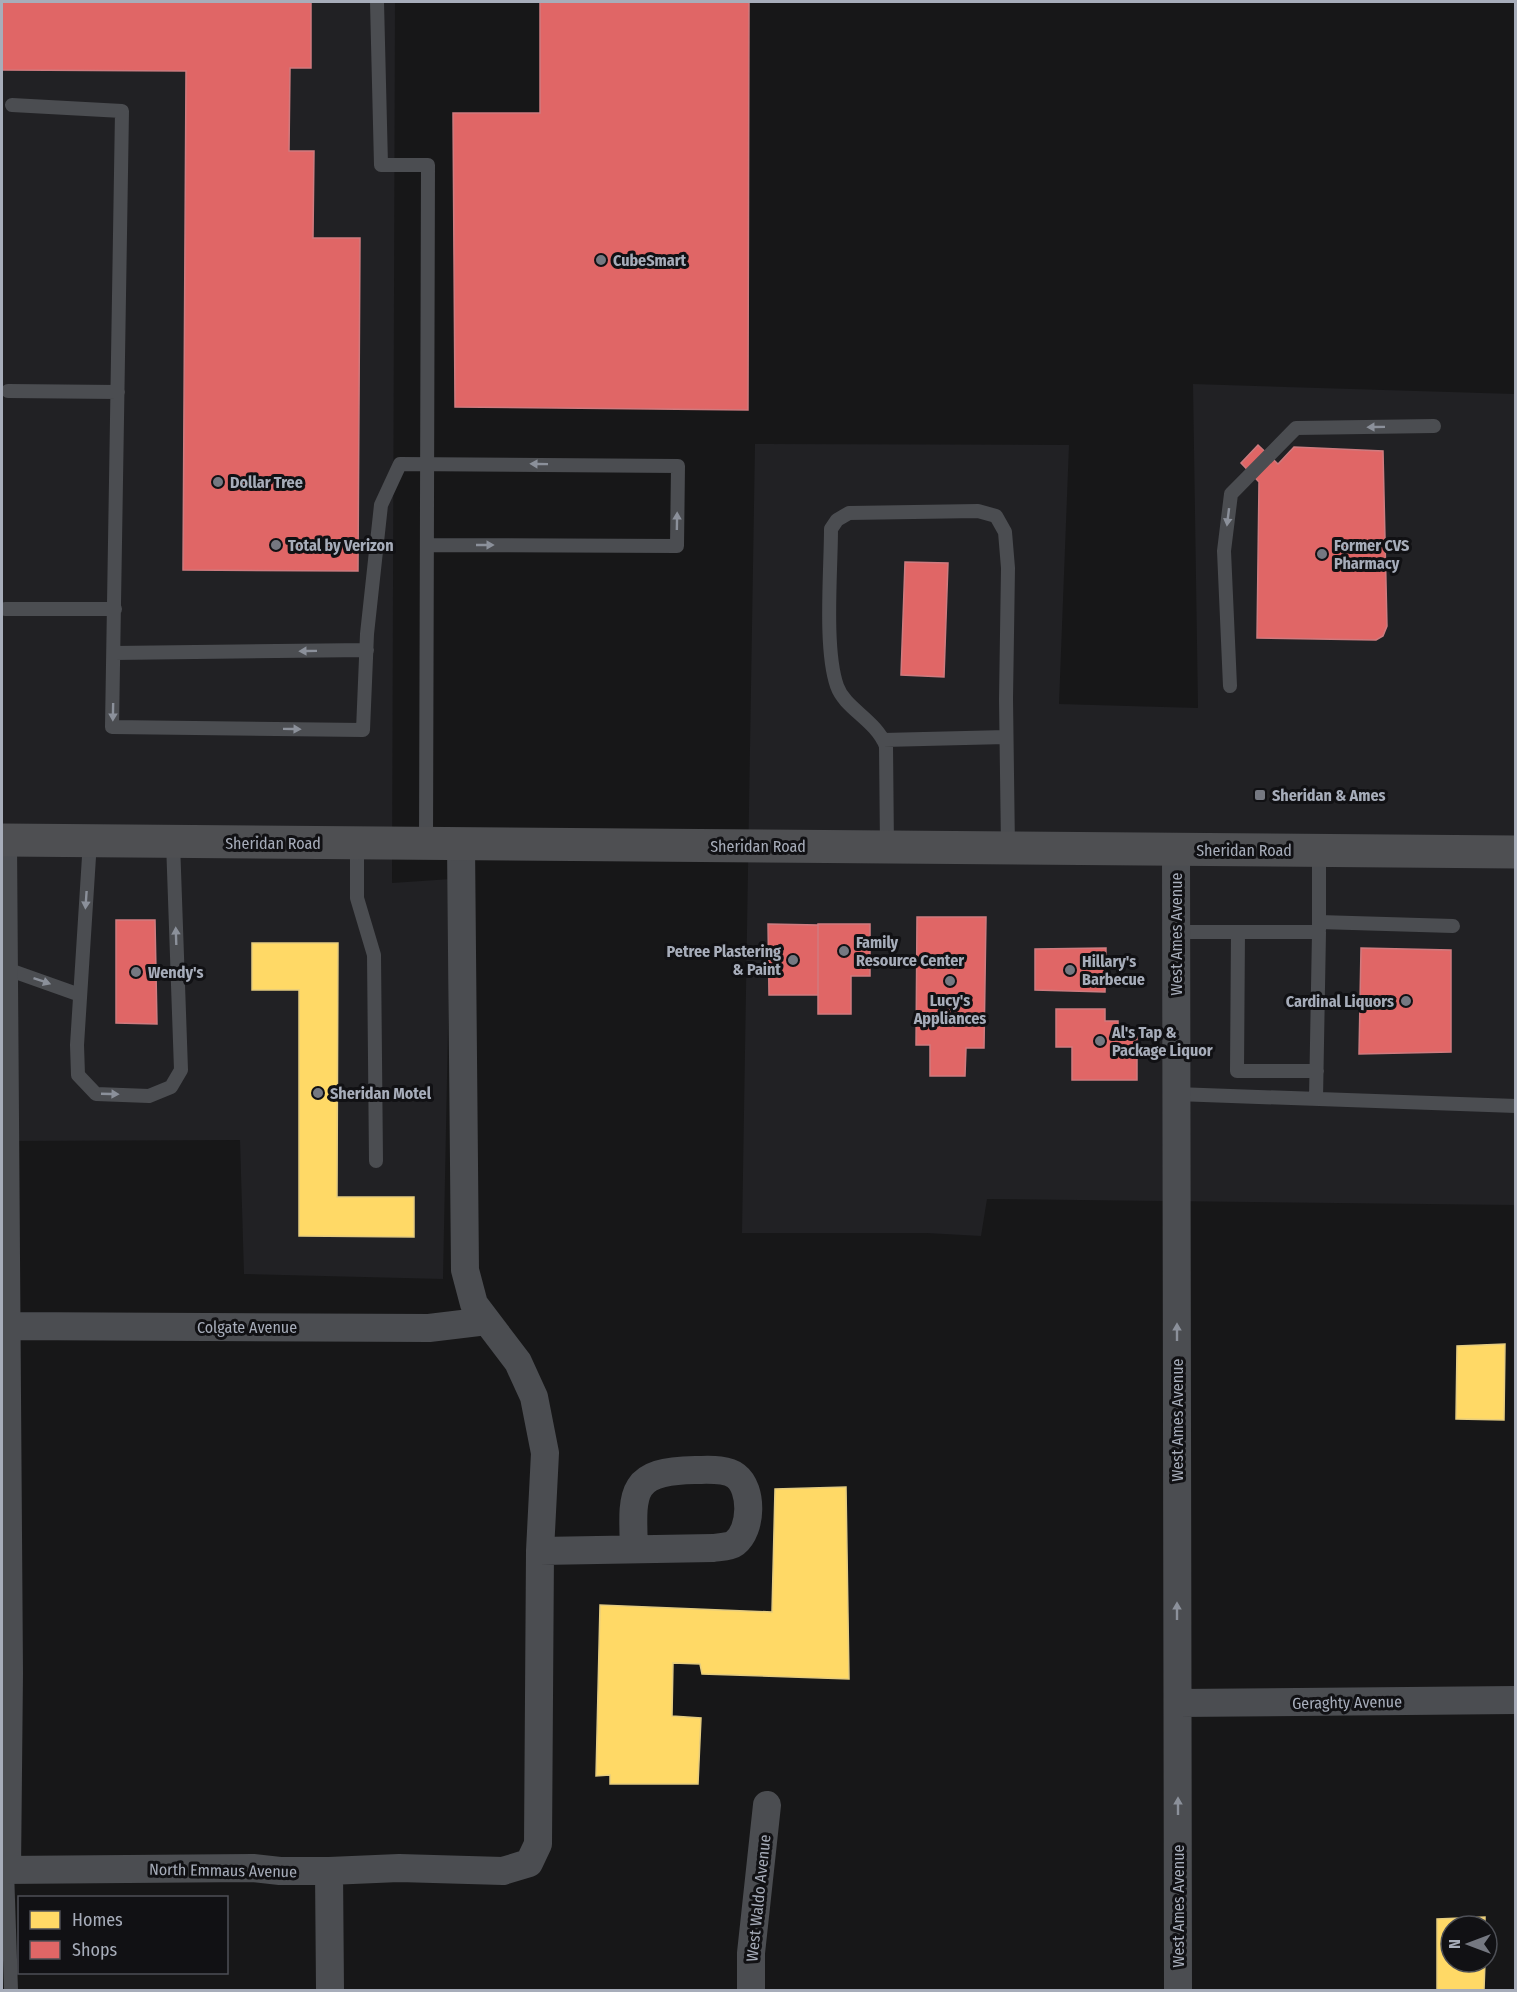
<svg xmlns="http://www.w3.org/2000/svg" width="1517" height="1992" font-family="'Fira Sans Condensed',sans-serif">
	<style>
		.built { fill: #212124 }
		.homes { fill: #ffd966; stroke: #e5cc7f; stroke-width: 1.5 }
		.shops { fill: #e06666; stroke: #cf7b7f; stroke-width: 1.5 }
		.lines { fill: none; stroke-linecap: round; stroke-linejoin: round }
		.lane { stroke: #4b4d51; stroke-width: 14 }
		.street { stroke: #4b4d51; stroke-width: 28 }
		.primary { stroke: #4e4f52; stroke-width: 33 }
		.oneway { fill: #8b909a }
		.poi-dot { fill: #757881; stroke: #111114; stroke-width: 2 }
		.labels { text-anchor: middle; stroke-width: 6; stroke-linejoin: round; paint-order: stroke }
		.poi-label { font-size: 16px; font-weight: bold; fill: #a7adba; stroke: #111114; text-anchor: start }
		.street-label { font-size: 16px; fill: #a7adba; stroke: #111114 }
	</style>
	<rect width="100%" height="100%" fill="#171718"/>
	<path class="built" d="M2,2H395L392,883L451,879L443,1279L244,1274L240,1140L2,1141Z
		M1193,384L1515,394V1205L987,1199L981,1236L927,1233H742L755,444L1069,445L1059,704L1198,708Z"/>
	<path class="homes" d="M252,943H338L337,1197H414V1237L299,1236V990H252Z
		M1505,1344L1504,1420L1456,1419L1457,1346Z
		M846,1487L849,1679L702,1674L700,1664L673,1663L672,1716L701,1718L698,1784H610V1775L596,1776L600,1605L772,1612L775,1489Z
		M1485,1917V1926H1451V1962H1485L1484,1990H1437V1919Z"/>
	<path class="shops" d="M2,2H311V68H290L289,151H314L313,238H360L358,571L183,570L186,71L2,70Z
		M540,2H749L748,410L455,407L453,113H540Z
		M1258,445L1278,464L1294,447L1383,451L1387,626L1383,636L1376,640L1257,638L1259,482L1241,463Z
		M905,562L948,563L944,677L901,675Z
		M917,917H986L984,1048H966L965,1076H930V1045H916Z
		M116,920H155L157,1024L116,1023Z
		M768,924L818,925V995H769Z
		M818,924H870V976H851V1014H818Z
		M1106,948L1105,992L1035,990V949Z
		M1361,948L1451,950V1052L1359,1054Z
		M1056,1009H1105V1021H1118V1037H1137V1080H1072V1047H1056Z"/>
	<g class="lines">
		<path class="lane" d="M377,2L381,165H428L426,844
			M12,105L122,111L112,727L363,730L367,634L381,505L400,464L678,466L677,546L427,545
			M8,391L118,392
			M5,609H115
			M114,653L367,650
			M1230,686L1224,551L1231,494L1296,428L1434,426
			M883,740L1006,737
			M90,841L77,1045L78,1075L96,1094L149,1096L171,1087L181,1070L173,842
			M357,843V898L374,955L376,1161
			M887,847L886,746C875,719 845,709 837,686C824,649 831,570 831,529L837,520L849,513L978,511L996,516L1005,532L1008,568L1006,699L1008,848
			M1319,922L1453,926
			M1319,930V850
			M1176,932H1319L1316,1099
			M1238,932L1237,1071H1317
			M4,968L80,995
			M1176,1094L1516,1106
			M7,1870L11,1990"/>
		<path class="street" d="M3,841L9,1673L7,1870
			M1176,849L1178,1990
			M6,1326L429,1328L487,1321
			M540,1551L713,1548C719,1547 730,1547 735,1543C752,1530 753,1489 736,1476C726,1468 707,1470 695,1470C629,1471 632,1492 634,1549
			M1178,1703L1516,1700
			M2,1870L253,1868L280,1871H329L330,1990
			M329,1871L399,1868L503,1871L529,1863L538,1844L540,1551L545,1453L534,1397L518,1362L474,1304L465,1270L461,844
			M751,1990V1953L767,1805"/>
		<path class="primary" d="M2,840L1516,852"/>
	</g>
	<defs><path id="oneway-solid" d="M-6-.8H1V-3.2L6.5 0L1 3.2V.8H-6Z" transform="scale(1.5)"/></defs>
	<g class="oneway">
		<use href="#oneway-solid" transform="translate(1376 427) rotate(179)"/>
		<use href="#oneway-solid" transform="translate(539 464) rotate(-179)"/>
		<use href="#oneway-solid" transform="translate(1228 517) rotate(97)"/>
		<use href="#oneway-solid" transform="translate(677 521) rotate(-89)"/>
		<use href="#oneway-solid" transform="translate(485 545)"/>
		<use href="#oneway-solid" transform="translate(308 651) rotate(179)"/>
		<use href="#oneway-solid" transform="translate(113 712) rotate(91)"/>
		<use href="#oneway-solid" transform="translate(292 729) rotate(1)"/>
		<use href="#oneway-solid" transform="translate(86 900) rotate(94)"/>
		<use href="#oneway-solid" transform="translate(176 936) rotate(-92)"/>
		<use href="#oneway-solid" transform="translate(42 981) rotate(19)"/>
		<use href="#oneway-solid" transform="translate(110 1094) rotate(2)"/>
		<use href="#oneway-solid" transform="translate(1177 1332) rotate(-90)"/>
		<use href="#oneway-solid" transform="translate(1177 1611) rotate(-90)"/>
		<use href="#oneway-solid" transform="translate(1178 1806) rotate(-90)"/>
	</g>
	<g class="poi-dot">
		<circle cx="601" cy="260" r="6"/>
		<circle cx="218" cy="482" r="6"/>
		<circle cx="276" cy="545" r="6"/>
		<circle cx="1322" cy="554" r="6"/>
		<rect x="1254" y="789" width="12" height="12" rx="3"/>
		<circle cx="844" cy="951" r="6"/>
		<circle cx="793" cy="960" r="6"/>
		<circle cx="1070" cy="970" r="6"/>
		<circle cx="136" cy="972" r="6"/>
		<circle cx="950" cy="981" r="6"/>
		<circle cx="1406" cy="1001" r="6"/>
		<circle cx="1100" cy="1041" r="6"/>
		<circle cx="318" cy="1093" r="6"/>
	</g>
	<g class="labels">
		<g class="poi-label">
			<text x="613" y="266">CubeSmart</text>
			<text x="230" y="488">Dollar Tree</text>
			<text x="288" y="551">Total by Verizon</text>
			<text x="1334" y="551">Former CVS<tspan x="1334" dy="18">Pharmacy</tspan></text>
			<text x="1272" y="801">Sheridan &amp; Ames</text>
			<text x="856" y="948">Family<tspan x="856" dy="18">Resource Center</tspan></text>
			<text x="781" y="957" text-anchor="end">Petree Plastering<tspan x="781" dy="18">&amp; Paint</tspan></text>
			<text x="1082" y="967">Hillary's<tspan x="1082" dy="18">Barbecue</tspan></text>
			<text x="148" y="978">Wendy's</text>
			<text x="950" y="1006" text-anchor="middle">Lucy's<tspan x="950" dy="18">Appliances</tspan></text>
			<text x="1394" y="1007" text-anchor="end">Cardinal Liquors</text>
			<text x="1112" y="1038">Al's Tap &amp;<tspan x="1112" dy="18">Package Liquor</tspan></text>
			<text x="330" y="1099">Sheridan Motel</text>
		</g>
		<g class="street-label">
			<text x="273" y="849">Sheridan Road</text>
			<text x="758" y="852">Sheridan Road</text>
			<text x="1244" y="856">Sheridan Road</text>
			<text transform="translate(1176 934) rotate(-90)" y="6">West Ames Avenue</text>
			<text x="247" y="1333">Colgate Avenue</text>
			<text transform="translate(1177 1420) rotate(-90)" y="6">West Ames Avenue</text>
			<text transform="translate(1347 1702) rotate(-1)" y="6">Geraghty Avenue</text>
			<text transform="translate(223 1870) rotate(1)" y="6">North Emmaus Avenue</text>
			<text transform="translate(758 1898) rotate(-84)" y="6">West Waldo Avenue</text>
			<text transform="translate(1178 1906) rotate(-90)" y="6">West Ames Avenue</text>
		</g>
	</g>
	<rect width="1517" height="1992" fill="none" stroke="#a7adba" stroke-width="6"/>
	<rect x="18" y="1896" width="210" height="78" fill="#111114" stroke="#4d4f56" stroke-width="1.5"/>
	<rect x="30" y="1911" width="30" height="18" fill="#ffd966" stroke="#4d4f56" stroke-width="1.5"/>
	<text x="72" y="1926" font-size="18" fill="#a7adba">Homes</text>
	<rect x="30" y="1941" width="30" height="18" fill="#e06666" stroke="#4d4f56" stroke-width="1.5"/>
	<text x="72" y="1956" font-size="18" fill="#a7adba">Shops</text>
	<g transform="translate(1469 1944) rotate(270)"><circle r="28" fill="#111114" stroke="#4d4f56" stroke-width="1.5"/>
	<path d="M0-4.5L10 22L0 15L-10 22Z" fill="#757881"/>
	<text y="-9" font-size="16" font-weight="bold" text-anchor="middle" fill="#a7adba">N</text>
	</g>
</svg>
